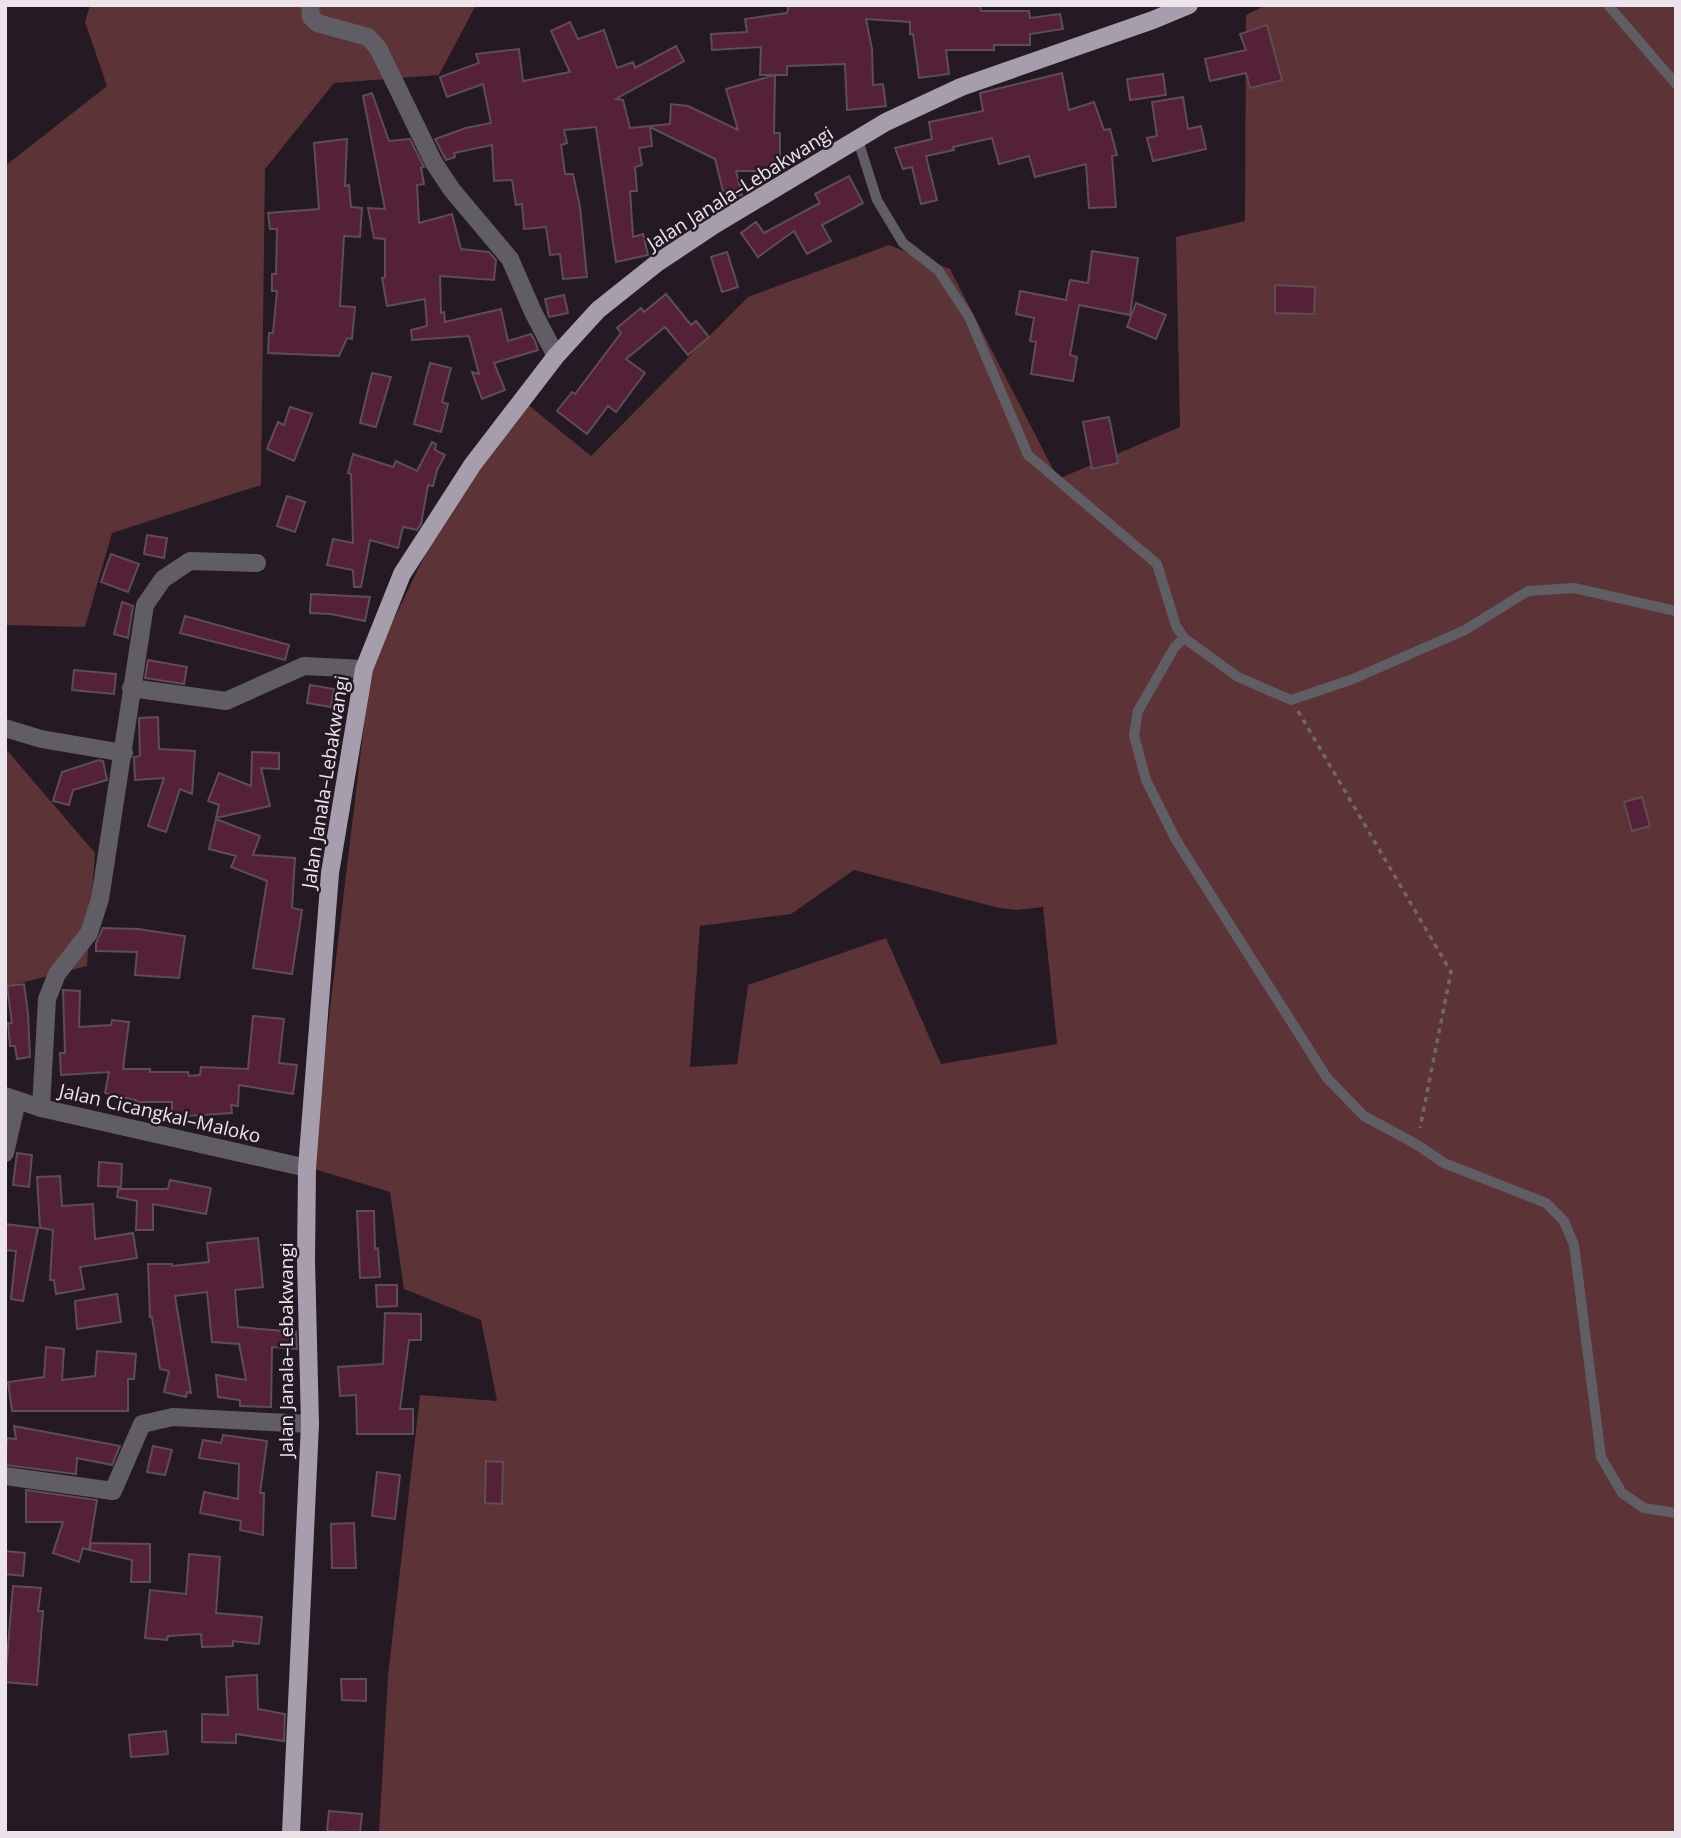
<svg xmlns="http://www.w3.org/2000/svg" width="1681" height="1838" font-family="'Open Sans',sans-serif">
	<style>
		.green { fill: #5c3336; fill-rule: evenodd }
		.building { fill: #542138; stroke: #5f4d54; stroke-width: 2 }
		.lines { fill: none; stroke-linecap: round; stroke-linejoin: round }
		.path { stroke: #70656e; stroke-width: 3.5; stroke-dasharray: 5 5; stroke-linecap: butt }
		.service { stroke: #615d65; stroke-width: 10 }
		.minor { stroke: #615d65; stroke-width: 18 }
		.tertiary { stroke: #615d65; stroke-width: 18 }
		.primary { stroke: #a69ead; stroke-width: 18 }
		.labels { text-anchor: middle; stroke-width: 5; stroke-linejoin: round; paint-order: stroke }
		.street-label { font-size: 19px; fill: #ede4eb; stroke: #251923 }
	</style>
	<rect width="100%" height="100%" fill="#251923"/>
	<path class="green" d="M90,5H476L439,75L334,83L265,169L261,485L112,533L85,627L5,625V166L107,86L85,22Z
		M1266,5H1676V1833H379L388,1676L420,1395L497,1401L481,1320L404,1289L390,1192L311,1168L371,666L440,524L526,403L591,456L748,297L889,245L950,269L1058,479L1180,427L1176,237L1245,221L1246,15ZM854,870L999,908L1016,910L1043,907L1057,1044L941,1064L886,938L748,985L737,1064L690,1067L700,926L791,914Z
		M5,748L95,853L87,966L5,987Z"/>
	<path class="building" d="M789,5H980L981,11H1029L1030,18L1060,14L1063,29L1030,34V45H994V50H946L949,74L919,78L913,34H910V22L866,19L872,49L873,85L883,84L886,106L847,110L845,64L787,66V75H775L774,133H780V171H736L742,195L725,199L715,159L650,127L652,146L639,148L642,165L635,167L637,191H630L633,237L643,234L648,255L616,262L596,127L564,130L567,143L561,145L565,174H573L580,207L587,277L563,279L560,254L550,255L546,227L524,229L522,204L516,205L512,180L494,181L492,145L454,153L455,157L446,160L435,139L466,128L491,123L483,84L447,97L440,77L479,63L476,54L519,49L523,81L570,72L551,31L570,22L578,39L604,30L617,68L633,62L635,68L676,46L684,61L616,99L623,100L630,128L670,124L671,104L688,106L738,130L726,89L775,75H760L761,47L712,50L711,34L747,32L745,19L787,13Z
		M1267,25L1282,80L1250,88L1246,73L1210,81L1205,59L1246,50L1240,34Z
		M1062,73L1069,110L1094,102L1104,130L1110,129L1117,155L1112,156L1116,207L1089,208L1086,164L1035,177L1029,156L999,164L992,138L953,147L954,150L926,156L937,200L921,204L912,167L903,169L895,148L932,139L929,122L983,111L980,93Z
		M1163,74L1166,95L1130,100L1127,79Z
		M372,93L389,141L410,139L424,167L421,168L424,184L417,185L419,223L452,214L461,249L489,252L496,260L494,280L440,276L441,313L444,312L445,322L501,309L508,341L531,334L535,341L538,350L494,363L505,390L482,399L472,372L479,374L469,336L412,340L411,330L427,326L425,299L387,306L382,278L385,277V239L374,238L368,208L385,209L363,96Z
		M1183,97L1188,129L1201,126L1206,149L1153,161L1147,138L1157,136L1152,102Z
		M347,139L345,186L349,185L351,207L362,208L360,237L344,236L340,306L355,307L352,339L347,338L339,356L268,353L269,333H273L277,291H272V274H276L277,229H270L268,213L319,209L314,143Z
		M849,176L863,203L822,225L831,241L807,254L794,231L758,257L741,233L756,222L764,233L820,203L815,194Z
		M1092,251L1138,258L1130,315L1079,305L1070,355L1077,357L1073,381L1031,374L1036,342L1030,341L1034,318L1016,314L1020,291L1066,300L1070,280L1088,283Z
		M727,252L738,287L722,292L711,257Z
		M1275,285L1315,287L1314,314L1275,313Z
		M666,294L691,325L696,321L709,337L688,355L665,327L626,359L645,373L616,412L608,406L587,434L557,411L572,392L575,394L621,333L617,328L641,308L644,312Z
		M564,295L568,313L549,317L545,299Z
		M1136,303L1166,315L1156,339L1127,327Z
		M430,363L451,368L442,402L448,404L441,432L414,424Z
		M372,373L391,377L376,427L360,423Z
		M290,407L312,414L294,461L267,449L278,422L284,425Z
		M1109,417L1118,463L1092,469L1083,422Z
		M432,442L436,444L435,450L445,455L437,470L433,486L428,485L421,524L417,530L403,527L398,548L370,540L361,587H354L353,570L327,565L333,539L353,543L351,474L348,473L353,454L393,467L396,461L417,471Z
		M287,496L305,502L295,532L277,526Z
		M147,535L167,538L164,558L144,554Z
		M111,554L139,564L128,592L101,582Z
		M311,594L370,597L365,621L331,614L310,613Z
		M122,602L133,606L128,638L114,634Z
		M185,616L289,645L285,660L180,633Z
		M148,660L187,667L184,684L145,678Z
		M74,670L116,674L114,694L72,690Z
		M310,685L334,689L331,707L307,703Z
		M158,717L159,749L195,751L192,794L180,789L166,832L148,826L164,778L135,780L134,757L140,756L139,718Z
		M252,752L279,753V769L261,768L270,806L216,818L219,805L208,801L219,773L251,786Z
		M99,760L103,761L107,780L73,790L69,805L53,801L62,772Z
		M1642,797L1650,826L1632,831L1624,802Z
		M216,819L260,836L253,855L295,858L292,908L302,910L292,974L253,968L267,881L231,867L236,856L209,849Z
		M103,928L138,929L185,936L179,978L135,975L137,952L96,951V943Z
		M24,984L28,1013L30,1057L17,1059L15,1046H10L8,1023H12L7,986Z
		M63,990L80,991L79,1027L111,1025L112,1020L129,1022L123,1069H150V1072H188L189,1076L200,1075L201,1067L248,1069L253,1016L284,1019L279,1063L297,1065L293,1094L239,1085L238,1106L231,1105L232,1113L172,1117V1102H136V1100L105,1093L109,1072L61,1075L60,1053H65Z
		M17,1153L32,1155L29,1187L13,1185Z
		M99,1162L122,1164L121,1187L98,1186Z
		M60,1176L62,1206L93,1204L95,1239L133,1233L137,1258L80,1267L84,1289L56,1294L54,1280H50L53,1230L40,1228L37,1177Z
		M170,1180L211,1188L206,1214L153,1204V1230H136L137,1201L117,1197L118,1189H168Z
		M357,1211H374L375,1249L378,1248L380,1277L360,1278Z
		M5,1224L38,1228L23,1301L11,1299L16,1251L5,1250Z
		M258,1238L263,1287L235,1290L238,1327L296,1332L297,1349L272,1347L271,1407L240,1406V1400L218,1397L216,1375L246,1380L239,1344L212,1342L207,1292L175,1296L191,1393L187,1392L186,1397L164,1392L169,1371L160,1369L152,1317H150L148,1264H172V1266L209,1262L207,1243Z
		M376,1285H397V1306L377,1307Z
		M117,1294L121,1322L77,1329L75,1301Z
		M385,1313L421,1314V1340H409L400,1409H413V1434H357L356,1395L340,1396L338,1367L383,1364Z
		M46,1347L64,1349L62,1380L95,1376L97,1351L136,1354L134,1379H128V1411H12L8,1382L44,1377Z
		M14,1426L120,1446L112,1465L77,1458L76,1474L5,1465L7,1438L16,1439Z
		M223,1435L267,1441L260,1493H264L263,1535L240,1530L241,1521L200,1513L204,1492L238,1499L239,1464L199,1458L203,1440L221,1443Z
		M153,1446L172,1450L165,1475L147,1472Z
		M486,1461L503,1462L502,1504L485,1503Z
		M377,1472L400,1475L395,1519L372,1516Z
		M26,1490L97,1500L89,1550L83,1548L79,1562L53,1553L63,1522H26Z
		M354,1523L356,1568H332L331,1524Z
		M91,1543L150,1544V1582H131L132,1560L90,1550Z
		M5,1551L25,1553L23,1576L5,1574Z
		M189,1554L220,1557L216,1613L262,1617L259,1644L233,1641V1646L202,1647L201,1634L168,1636L167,1640L145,1638L150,1590L186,1594Z
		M13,1586L41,1588L38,1611H43L37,1685L5,1682Z
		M257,1675L258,1709L285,1714L284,1741L236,1734V1743L202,1742V1714L228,1715L226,1677Z
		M341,1679H366V1701L342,1700Z
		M166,1731L168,1754L131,1757L129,1735Z
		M329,1811L362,1814L360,1833L327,1831Z"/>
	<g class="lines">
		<path class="path" d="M1298,711L1451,972L1420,1128"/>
		<path class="service" d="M1608,5L1676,84
			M858,140L877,200L903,243L938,270L969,317L1028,455L1157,564L1176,626L1184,638L1174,648L1138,711L1134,735L1146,780L1176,840L1327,1078L1364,1116L1416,1144L1444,1163L1546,1203L1564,1221L1574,1245L1601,1457L1622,1493L1644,1508L1676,1513
			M1184,638L1238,677L1291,700L1353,679L1465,630L1528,591L1574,588L1676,611"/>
		<path class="minor" d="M310,5L311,17L317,23L368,37L378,48L434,163L452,190L510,259L533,312L556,356
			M131,688L226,701L304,666L364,669
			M5,728L41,739L124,753
			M41,1108L47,999L57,974L89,933L100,899L145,605L163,579L190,561L257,563
			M5,1153L17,1101
			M5,1476L113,1491L142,1424L173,1417L310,1424"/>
		<path class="tertiary" d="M5,1096L41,1108L307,1168"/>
		<path class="primary" d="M291,1833L310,1424L306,1260L307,1168L330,873L364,669L402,574L473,464L556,356L598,310L657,263L714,225L886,122L961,87L1153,20L1189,5"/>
	</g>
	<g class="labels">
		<g class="street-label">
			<text transform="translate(740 188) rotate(-32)" y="7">Jalan Janala–Lebakwangi</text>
			<text transform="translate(325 782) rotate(-81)" y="7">Jalan Janala–Lebakwangi</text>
			<text transform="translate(160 1113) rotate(13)" y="7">Jalan Cicangkal–Maloko</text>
			<text transform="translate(286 1350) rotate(-90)" y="7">Jalan Janala–Lebakwangi</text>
		</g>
	</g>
	<rect width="1681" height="1838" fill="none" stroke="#ede4eb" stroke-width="14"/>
</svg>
